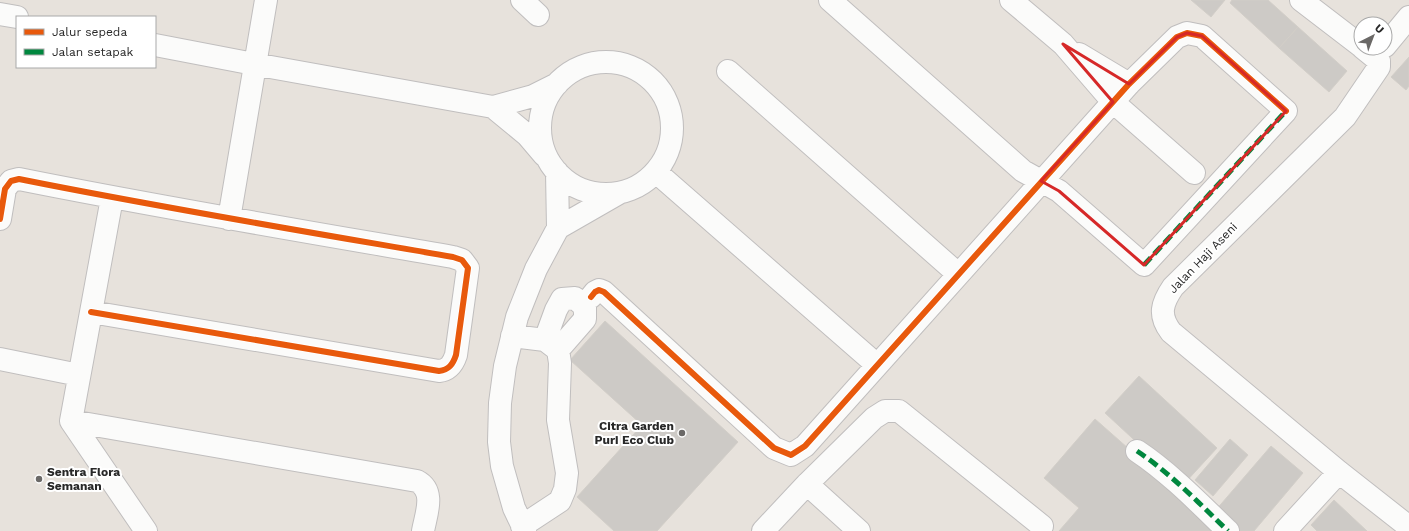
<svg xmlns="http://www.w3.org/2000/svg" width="1409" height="531" font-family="'Work Sans',sans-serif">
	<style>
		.building { fill: #cdcac6; stroke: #d2cec8 }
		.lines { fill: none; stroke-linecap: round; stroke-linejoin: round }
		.minor-casing { stroke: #c0bebe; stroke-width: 24 }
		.minor { stroke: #fbfbfa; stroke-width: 22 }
		.quiet { stroke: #00873e; stroke-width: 5; stroke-dasharray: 10 5; stroke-linecap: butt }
		.cycleway-casing { stroke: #fff; stroke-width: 8 }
		.cycleway { stroke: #e8590c; stroke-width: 6 }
		.marked { fill: none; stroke: #d62828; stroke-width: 3; stroke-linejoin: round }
		.poi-dot { fill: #6b6967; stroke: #fff; stroke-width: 1.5 }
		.labels { text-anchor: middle; stroke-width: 4; stroke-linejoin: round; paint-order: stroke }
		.street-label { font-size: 12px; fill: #282828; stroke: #fff }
		.poi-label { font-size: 12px; font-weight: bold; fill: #282828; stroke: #fff; text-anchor: end }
	</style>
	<rect width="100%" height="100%" fill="#e7e2dc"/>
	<path class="building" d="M1191,0H1225L1211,17Z
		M1232,0H1268L1298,27L1279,48L1230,3Z
		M1298,27L1347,71L1329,92L1279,48Z
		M1409,57V86L1406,90L1391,77Z
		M605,321L738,442L657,531H614L577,497L642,425L570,360Z
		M1139,376L1217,448L1183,485L1105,413Z
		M1095,419L1222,531H1059L1079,508L1044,478Z
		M1230,439L1248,455L1213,496L1195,480Z
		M1271,446L1303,473L1254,531H1238L1215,511Z
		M1334,500L1367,531H1317L1311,525Z"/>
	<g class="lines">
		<defs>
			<path id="minor" d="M522,0L538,15
				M1011,0L1063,44L1113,102L1194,173
				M1301,0L1361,46
				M0,14L17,17
				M155,45L254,64L493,107L533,96L557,84
				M1385,46L1409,17
				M1363,48L1379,61V67L1345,117L1173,287C1162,303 1158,315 1171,332L1339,472L1409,527
				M1079,54L1129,84
				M540 128a66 66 0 1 1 132 0a66 66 0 1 1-132 0Z
				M728,71L958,274
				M493,107L527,135L544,155
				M656,172L877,365
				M112,198L71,421L146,531
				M0,219L5,189L11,181L19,179C163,208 308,232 453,257L462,260L468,268L456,355C453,364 449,370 439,371L91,312
				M229,219L266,0
				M558,228L619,193
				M591,297L595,292L599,290L604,292L774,448L791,455L805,446L1129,84L1177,37L1187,33L1202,36L1286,111L1144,265L1059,191L1023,171L830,0
				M512,336L545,340L558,350L560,363L558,420L567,473L565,489L560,501L522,526
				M545,340L556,310L562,299L575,298L585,307V319L558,350
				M0,359L79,375
				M71,421L417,481C436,491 426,514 423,531
				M1137,451C1170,473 1199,503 1228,531
				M807,484L859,531
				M525,531L514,508L502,466L499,442L500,403L505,366L517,317L536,269L558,228L557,172
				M763,531L807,484L874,418L885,411H899L1042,526
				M1285,531L1339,472"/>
		</defs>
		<use href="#minor" class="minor-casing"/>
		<use href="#minor" class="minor"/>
		<path class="quiet" d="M1144,265L1286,111
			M1137,451C1170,473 1199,503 1228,531"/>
		<defs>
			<path id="cycleway" d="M0,219L5,189L11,181L19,179C163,208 308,232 453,257L462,260L468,268L456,355C453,364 449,370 439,371L91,312
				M591,297L595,292L599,290L604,292L774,448L791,455L805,446L1129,84L1177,37L1187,33L1202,36L1286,111"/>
		</defs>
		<use href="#cycleway" class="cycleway-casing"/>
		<use href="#cycleway" class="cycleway"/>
	</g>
	<path class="marked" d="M1187,33L1202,36L1286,111L1144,265L1059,191L1041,181L1113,102L1063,44L1129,84L1177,37Z"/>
	<g class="poi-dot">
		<circle cx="682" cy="433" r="4"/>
		<circle cx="39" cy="479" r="4"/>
	</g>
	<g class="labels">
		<g class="street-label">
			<text transform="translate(1203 258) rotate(-46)" y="4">Jalan Haji Aseni</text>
		</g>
		<g class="poi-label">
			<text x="674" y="430">Citra Garden<tspan x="674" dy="14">Puri Eco Club</tspan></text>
			<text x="47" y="476" text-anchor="start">Sentra Flora<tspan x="47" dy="14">Semanan</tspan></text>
		</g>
	</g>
	<rect x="16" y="16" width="140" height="52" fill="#ffffff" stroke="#a9a9a9"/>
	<rect x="24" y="29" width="20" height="6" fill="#e8590c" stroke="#a9a9a9"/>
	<text x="52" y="36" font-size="12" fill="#282828">Jalur sepeda</text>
	<rect x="24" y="49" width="20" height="6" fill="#00873e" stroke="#a9a9a9"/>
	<text x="52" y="56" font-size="12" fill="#282828">Jalan setapak</text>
	<g transform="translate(1373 36) rotate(42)"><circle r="19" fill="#ffffff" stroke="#a9a9a9"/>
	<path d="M0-3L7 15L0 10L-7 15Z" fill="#6b6967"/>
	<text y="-6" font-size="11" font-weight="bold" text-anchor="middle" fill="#282828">U</text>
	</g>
</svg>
